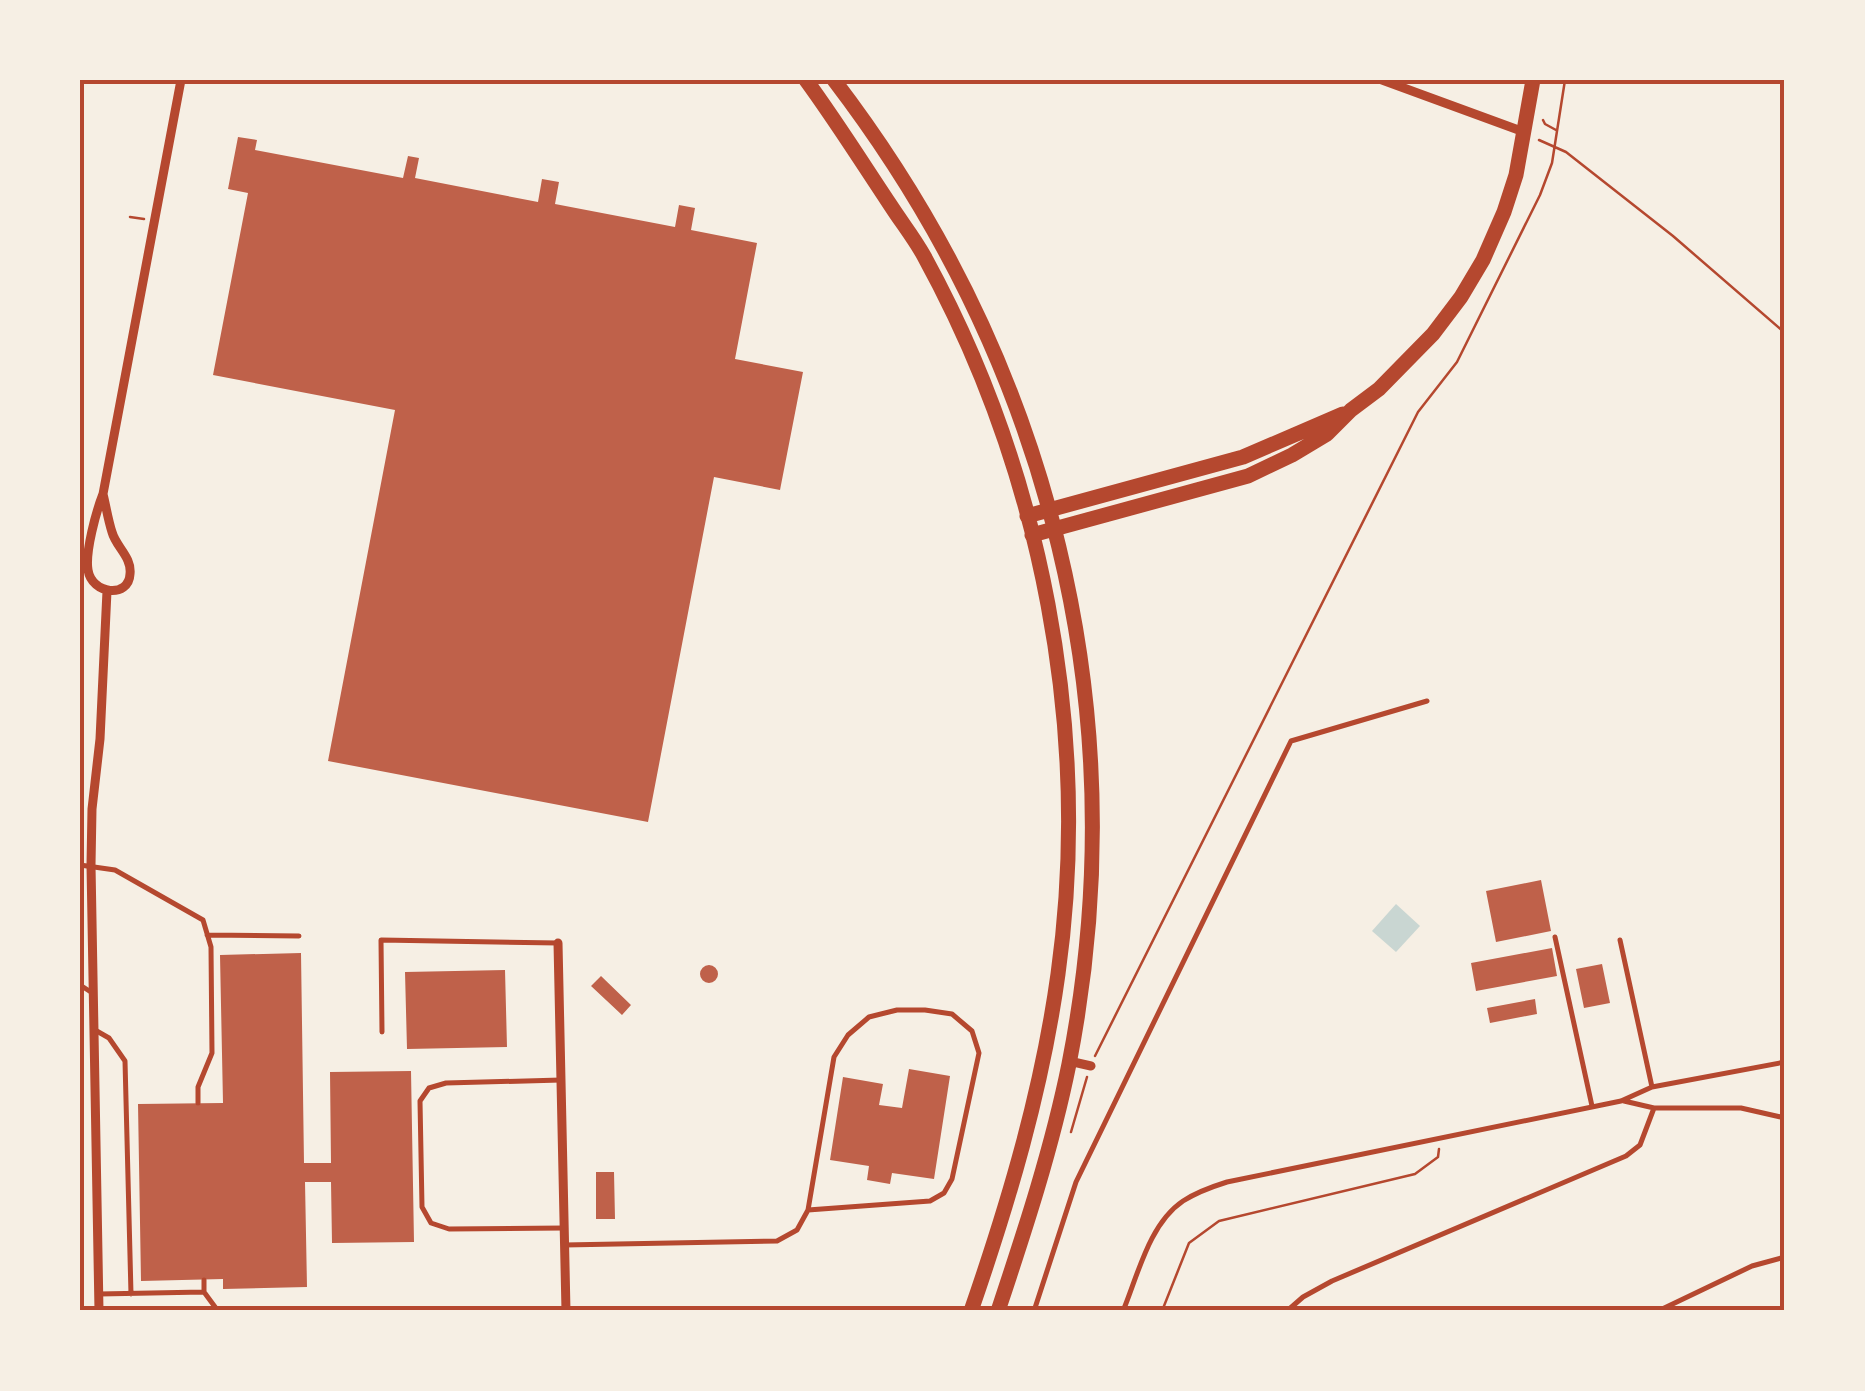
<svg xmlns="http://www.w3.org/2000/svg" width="1865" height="1391" font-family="'IBM Plex Sans',sans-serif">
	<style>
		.water { fill: #c9d6d2 }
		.building { fill: #bf614a }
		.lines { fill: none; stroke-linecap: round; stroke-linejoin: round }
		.path { stroke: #b5482f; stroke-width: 2.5 }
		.service { stroke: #b5482f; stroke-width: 5 }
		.minor { stroke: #b5482f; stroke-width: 9 }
		.primary { stroke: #b5482f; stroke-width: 15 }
		.neatline { fill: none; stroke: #b5482f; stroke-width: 4 }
	</style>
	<rect width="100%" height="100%" fill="#f6efe4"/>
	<path class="water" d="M1396,904L1420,926L1396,952L1372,931Z"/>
	<path class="building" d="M238,137L257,140L255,150L403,178L408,156L419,158L415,178L538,202L542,179L559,182L555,204L675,227L679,205L695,208L691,230L757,243L735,359L803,372L780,490L714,477L648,822L328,761L395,410L213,375L248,193L228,189Z
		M1541,880L1551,931L1496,942L1486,891Z
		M1552,948L1557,976L1476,991L1471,963Z
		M301,953L304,1163H331L330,1072L411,1071L414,1242L332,1243L331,1182H305L307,1287L223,1289V1279L141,1281L138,1104L223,1103L220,955Z
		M1602,964L1610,1003L1584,1008L1576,969Z
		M700 974a9 9 0 1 1 18 0a9 9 0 1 1-18 0Z
		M505,970L507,1047L407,1049L405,972Z
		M601,976L631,1005L622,1015L591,986Z
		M1535,999L1537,1014L1490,1023L1487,1008Z
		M909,1069L950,1076L934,1179L892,1173L890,1184L867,1180L869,1166L830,1160L843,1077L883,1084L879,1105L902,1108Z
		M596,1172H614L615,1219H596Z
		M193,1306V1311H148V1307Z"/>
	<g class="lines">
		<path class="path" d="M1543,120L1545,124L1556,130
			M1539,140L1566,152L1673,236L1785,333
			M130,217L144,219
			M1095,1056L1418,412L1457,362L1540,195L1552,163L1565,80
			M1071,1132L1087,1077
			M1162,1311L1189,1243L1219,1221L1415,1174L1438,1157L1439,1149"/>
		<path class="service" d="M80,865L115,870L203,920L211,947L212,1053L198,1087V1103
			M207,935L299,936
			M1555,937L1592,1106
			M1620,940L1652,1087
			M80,985L94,994
			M95,1030L109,1038L125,1061L131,1294
			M382,1032L381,940L558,943
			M561,1080L446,1083L429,1088L420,1101L422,1207L431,1223L449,1229L564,1228
			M1624,1101L1654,1108H1741L1785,1118
			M564,1245L777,1241L797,1230L808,1210L834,1057L848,1035L869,1017L897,1010H925L952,1014L972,1031L979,1053L952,1179L944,1193L930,1201L808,1210
			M204,1280V1292
			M99,1294L204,1292L218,1311
			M1034,1311L1076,1182L1291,741L1427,701
			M1123,1311C1138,1275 1149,1224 1183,1201C1197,1192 1211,1187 1227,1182L1621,1101L1652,1087L1785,1062
			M1287,1311L1303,1297L1332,1281L1626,1156L1640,1145L1654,1108
			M1658,1311L1752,1266L1785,1257"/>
		<path class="minor" d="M1382,80L1524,132
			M103,494C106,506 108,520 112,532C116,547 132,557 130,574C129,598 92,595 88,570C85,552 96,512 103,494L181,80
			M558,943L566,1311
			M1069,1061L1091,1066
			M99,1311L91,865L92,809L100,739L107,591"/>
		<path class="primary" d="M806,80C836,121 863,164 891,206C902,223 914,238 924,256C1042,471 1092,731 1058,974C1042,1090 1009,1201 971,1311
			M834,80C1051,364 1138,712 1069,1064C1052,1148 1025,1230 998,1311
			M1027,516L1243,457L1343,414
			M1032,535L1248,476L1292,455L1327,434L1351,410L1379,389L1433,334L1461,297L1483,260L1504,212L1516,175L1533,80"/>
	</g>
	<rect width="1865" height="1391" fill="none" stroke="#f6efe4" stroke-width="165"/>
	<rect x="82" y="82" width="1700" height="1226" class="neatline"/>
</svg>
